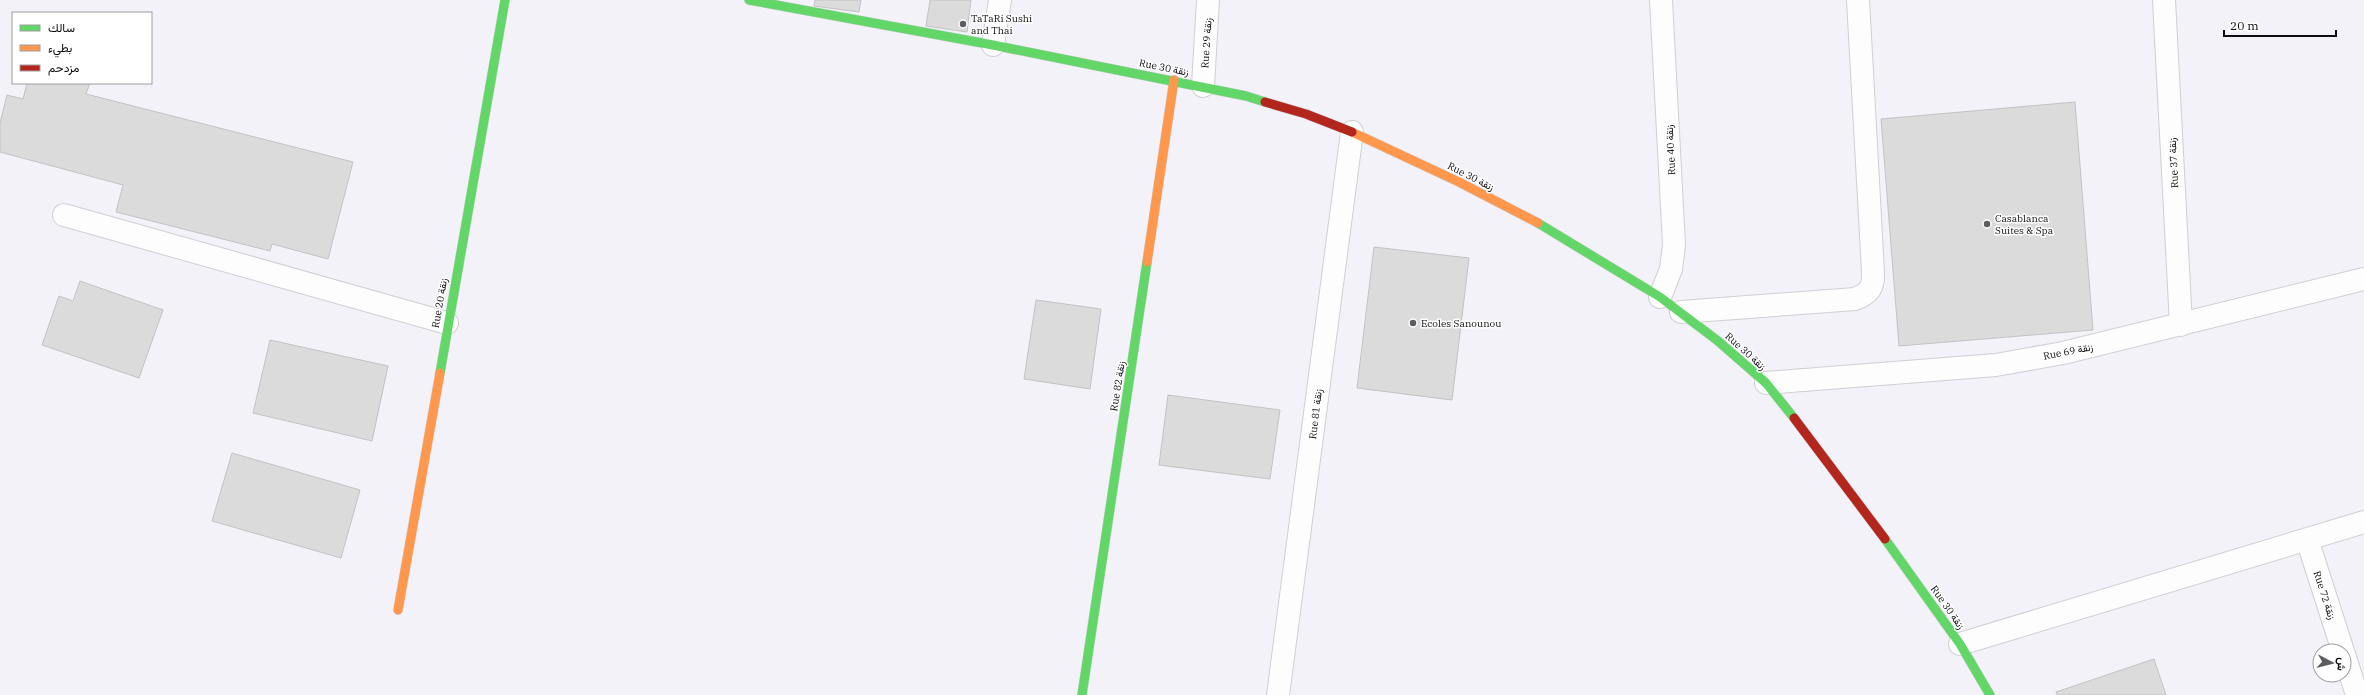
<svg xmlns="http://www.w3.org/2000/svg" width="2364" height="695" font-family="'IBM Plex Serif',Vazirmatn,serif">
	<style>
		.building { fill: #dcdbdc; stroke: #c3c2c3 }
		.lines { fill: none; stroke-linecap: round; stroke-linejoin: round }
		.street-casing { stroke: #cfcfd4; stroke-width: 24 }
		.fast-casing { stroke: #cfcfd4; stroke-width: 10 }
		.slow-casing { stroke: #cfcfd4; stroke-width: 10 }
		.jam-casing { stroke: #cfcfd4; stroke-width: 10 }
		.street { stroke: #fdfdfe; stroke-width: 22 }
		.fast { stroke: #63d668; stroke-width: 9 }
		.slow { stroke: #ff974d; stroke-width: 9 }
		.jam { stroke: #b3261e; stroke-width: 9 }
		.poi-dot { fill: #5d5d61; stroke: #fff; stroke-width: 1.5 }
		.labels { text-anchor: middle; stroke-width: 3; stroke-linejoin: round; paint-order: stroke }
		.poi-label { font-size: 10px; fill: #0d0d10; stroke: #fff; text-anchor: start }
		.street-label { font-size: 10px; fill: #0d0d10; stroke: #fff }
	</style>
	<rect width="100%" height="100%" fill="#f2f2f8"/>
	<path class="building" d="M815,0H861L859,12L814,6Z
		M930,0H971L967,32L926,26Z
		M27,83H90L86,94L353,162L328,259L272,244L270,251L116,212L123,185L0,152V123L7,95L23,99Z
		M2075,102L2093,330L1899,346L1881,119Z
		M1374,247L1469,258L1452,400L1357,388Z
		M80,281L163,310L139,378L42,345L59,296L73,301Z
		M1036,300L1101,309L1090,389L1024,379Z
		M270,340L388,366L372,441L253,413Z
		M1168,395L1280,410L1270,479L1159,465Z
		M232,453L360,490L341,558L212,521Z
		M2154,659L2166,695H2057L2056,692Z"/>
	<g class="lines">
		<defs>
			<path id="street" d="M2164,0L2181,325
				M993,45L1000,0
				M1203,86L1208,0
				M64,215L447,323
				M1660,297L1671,269L1674,245L1661,0
				M1681,312L1855,299C1869,294 1874,287 1873,272L1858,0
				M1766,383L1996,365L2063,353L2364,279
				M2307,539L2343,651
				M1960,644L2364,522
				M2344,654L2357,695
				M1278,695L1352,132"/>
			<path id="fast" d="M749,0L993,45L1246,96L1265,102
				M1538,223L1660,297L1718,341L1766,383L1794,418
				M440,373L505,0
				M1885,539L1960,644L1990,695
				M1082,695L1147,262"/>
			<path id="slow" d="M1352,132L1459,182L1538,223
				M1147,262L1174,80
				M398,610L440,373"/>
			<path id="jam" d="M1265,102L1306,114L1352,132
				M1794,418L1885,539"/>
		</defs>
		<use href="#street" class="street-casing"/>
		<use href="#fast" class="fast-casing"/>
		<use href="#slow" class="slow-casing"/>
		<use href="#jam" class="jam-casing"/>
		<use href="#street" class="street"/>
		<use href="#fast" class="fast"/>
		<use href="#slow" class="slow"/>
		<use href="#jam" class="jam"/>
	</g>
	<g class="poi-dot">
		<circle cx="963" cy="24" r="4"/>
		<circle cx="1987" cy="224" r="4"/>
		<circle cx="1413" cy="323" r="4"/>
	</g>
	<g class="labels">
		<g class="poi-label">
			<text x="971" y="22">TaTaRi Sushi<tspan x="971" dy="12">and Thai</tspan></text>
			<text x="1995" y="222">Casablanca<tspan x="1995" dy="12">Suites &amp; Spa</tspan></text>
			<text x="1421" y="327">Ecoles Sanounou</text>
		</g>
		<g class="street-label">
			<text transform="translate(1206 43) rotate(-86)" y="4">Rue 29 زنقة</text>
			<text transform="translate(1164 67) rotate(11)" y="4">Rue 30 زنقة</text>
			<text transform="translate(1670 150) rotate(-93)" y="4">Rue 40 زنقة</text>
			<text transform="translate(2173 163) rotate(-93)" y="4">Rue 37 زنقة</text>
			<text transform="translate(1471 176) rotate(27)" y="4">Rue 30 زنقة</text>
			<text transform="translate(439 303) rotate(-80)" y="4">Rue 20 زنقة</text>
			<text transform="translate(1746 351) rotate(42)" y="4">Rue 30 زنقة</text>
			<text transform="translate(2068 351) rotate(-11)" y="4">Rue 69 زنقة</text>
			<text transform="translate(1117 386) rotate(-81)" y="4">Rue 82 زنقة</text>
			<text transform="translate(1315 414) rotate(-83)" y="4">Rue 81 زنقة</text>
			<text transform="translate(2325 595) rotate(72)" y="4">Rue 72 زنقة</text>
			<text transform="translate(1948 607) rotate(55)" y="4">Rue 30 زنقة</text>
		</g>
	</g>
	<rect x="12" y="12" width="140" height="72" fill="#ffffff" stroke="#9e9e9f"/>
	<rect x="20" y="25" width="20" height="6" fill="#63d668" stroke="#9e9e9f"/>
	<text x="48" y="32" font-size="12" fill="#0d0d10">سالك</text>
	<rect x="20" y="45" width="20" height="6" fill="#ff974d" stroke="#9e9e9f"/>
	<text x="48" y="52" font-size="12" fill="#0d0d10">بطيء</text>
	<rect x="20" y="65" width="20" height="6" fill="#b3261e" stroke="#9e9e9f"/>
	<text x="48" y="72" font-size="12" fill="#0d0d10">مزدحم</text>
	<g transform="translate(2332 663) rotate(97)"><circle r="19" fill="#ffffff" stroke="#9e9e9f"/>
	<path d="M0-3L7 15L0 10L-7 15Z" fill="#5d5d61"/>
	<text y="-6" font-size="11" font-weight="bold" text-anchor="middle" fill="#0d0d10">ش</text>
	</g>
	<path d="M2224 30v6h112v-6" fill="none" stroke="#0d0d10" stroke-width="2"/>
	<text x="2230" y="30" font-size="12" fill="#0d0d10" stroke="#ffffff" stroke-width="3" paint-order="stroke">20 m</text>
</svg>
